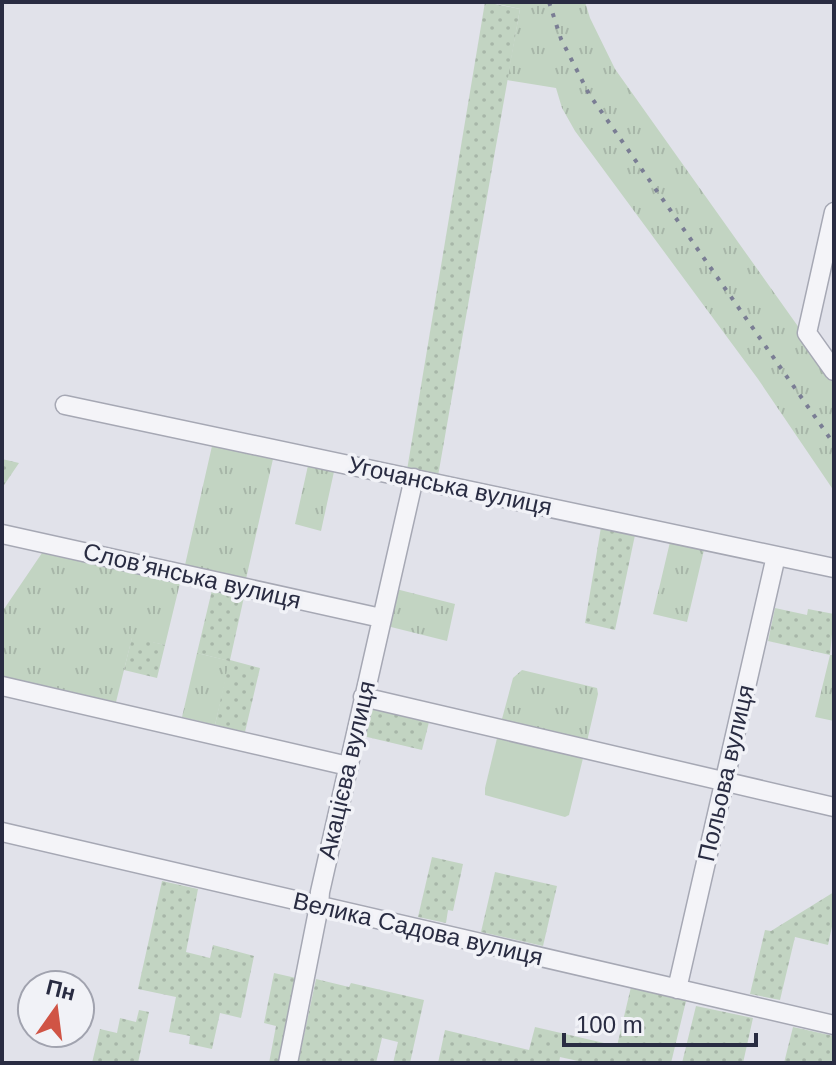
<svg xmlns="http://www.w3.org/2000/svg" width="836" height="1065" font-family="Helvetica,sans-serif">
	<style>
		.grass { fill: url(#grass-tufts) }
		.park { fill: #c2d4c2 }
		.garden { fill: url(#garden-dots) }
		.lines { fill: none; stroke-linecap: round; stroke-linejoin: round }
		.minor-casing { stroke: #a6a8b4; stroke-width: 21 }
		.minor { stroke: #f4f4f8; stroke-width: 18 }
		.rail { stroke: #7a7d94; stroke-width: 4; stroke-dasharray: 4 8; stroke-linecap: butt }
		.labels { text-anchor: middle; stroke-width: 7; stroke-linejoin: round; paint-order: stroke }
		.street-label { font-size: 24px; fill: #292c42; stroke: #f1f2f7 }
	</style>
	<defs>
		<pattern id="grass-tufts" width="24" height="20" patternUnits="userSpaceOnUse" patternTransform="scale(2)"><rect width="24" height="20" fill="#c2d4c2"/><path d="M3 7l-1-3M5 7V3M7 7l1-3M15 17l-1-3M17 17v-4M19 17l1-3" fill="none" stroke="#a7b6a8"/></pattern>
		<pattern id="garden-dots" width="8" height="8" patternUnits="userSpaceOnUse" patternTransform="scale(2)"><rect width="8" height="8" fill="#c2d4c2"/><path d="M2 2h.1M6 6h.1" fill="none" stroke="#a7b6a8" stroke-width="1.8" stroke-linecap="round"/></pattern>
	</defs>
	<rect width="100%" height="100%" fill="#e1e2ea"/>
	<path class="grass" d="M489,2H585L590,18L615,69L834,377V491L758,379L575,131L562,108L556,88L507,80L520,9Z
		M212,446L273,459L246,579L185,565Z
		M309,461L335,467L321,531L295,524Z
		M670,542L704,550L687,622L653,614Z
		M42,553L180,583L165,645L132,638L116,702L2,676V612Z
		M396,589L455,604L447,641L387,626Z
		M197,653L230,661L215,725L182,717Z
		M830,655H834V721L815,717Z
		M522,670L597,688L598,694L585,750L499,730L513,678Z"/>
	<path class="park" d="M499,730L585,750L569,815L565,817L485,795V788Z"/>
	<path class="garden" d="M485,2L520,9L438,476L407,470Z
		M2,459L19,463L2,488Z
		M601,527L635,535L615,630L585,623Z
		M212,590L244,597L230,660L260,668L245,732L215,725L229,661L197,653Z
		M775,608L807,615L808,609L834,614L830,655L768,641Z
		M132,637L165,645L157,678L124,670Z
		M369,707L429,722L422,750L363,736Z
		M432,857L463,864L453,911L448,910L446,923L418,917Z
		M495,872L557,886L543,946L481,932Z
		M162,881L198,889L186,952L210,958L213,945L254,956L241,1018L220,1013L212,1049L189,1044L190,1036L169,1032L176,997L138,989Z
		M834,892V917L828,945L795,937L780,1000L750,994L765,930L771,931Z
		M274,973L296,978L280,1063H269L276,1026L264,1023Z
		M316,979L349,987L351,983L424,1000L410,1063H393L398,1042L382,1038L376,1063H298Z
		M631,987L686,1001L671,1063H587L560,1057L559,1063H438L445,1030L529,1050L535,1027L617,1046Z
		M696,1006L753,1018L743,1063H682Z
		M139,1010L149,1012L138,1063H92L100,1029L117,1033L120,1018L136,1022Z
		M793,1027L834,1036V1063H784Z"/>
	<g class="lines">
		<defs>
			<path id="minor" d="M834,212L807,333L834,371
				M65,405L834,568
				M2,534L381,618
				M2,686L348,766
				M363,697L834,807
				M2,832L834,1025
				M677,989L776,556
				M288,1063L319,906L320,892L414,478"/>
		</defs>
		<use href="#minor" class="minor-casing"/>
		<use href="#minor" class="minor"/>
		<path class="rail" d="M549,2L561,39L589,94L834,444"/>
	</g>
	<g class="labels">
		<g class="street-label">
			<text transform="translate(450 486) rotate(12)" y="8">Угочанська вулиця</text>
			<text transform="translate(192 576) rotate(13)" y="8">Словʼянська вулиця</text>
			<text transform="translate(347 770) rotate(-77)" y="8">Акацієва вулиця</text>
			<text transform="translate(726 773) rotate(-77)" y="8">Польова вулиця</text>
			<text transform="translate(418 929) rotate(13)" y="8">Велика Садова вулиця</text>
		</g>
	</g>
	<rect width="836" height="1065" fill="none" stroke="#292c42" stroke-width="8"/>
	<g transform="translate(56 1009) rotate(14)"><circle r="38" fill="#f1f2f7" stroke="#a1a3af" stroke-width="2"/>
	<path d="M0-6L14 30L0 20L-14 30Z" fill="#d05445"/>
	<text y="-12" font-size="22" font-weight="bold" text-anchor="middle" fill="#292c42">Пн</text>
	</g>
	<path d="M564 1033v12h192v-12" fill="none" stroke="#292c42" stroke-width="4"/>
	<text x="576" y="1033" font-size="24" fill="#292c42" stroke="#f1f2f7" stroke-width="6" paint-order="stroke">100 m</text>
</svg>
